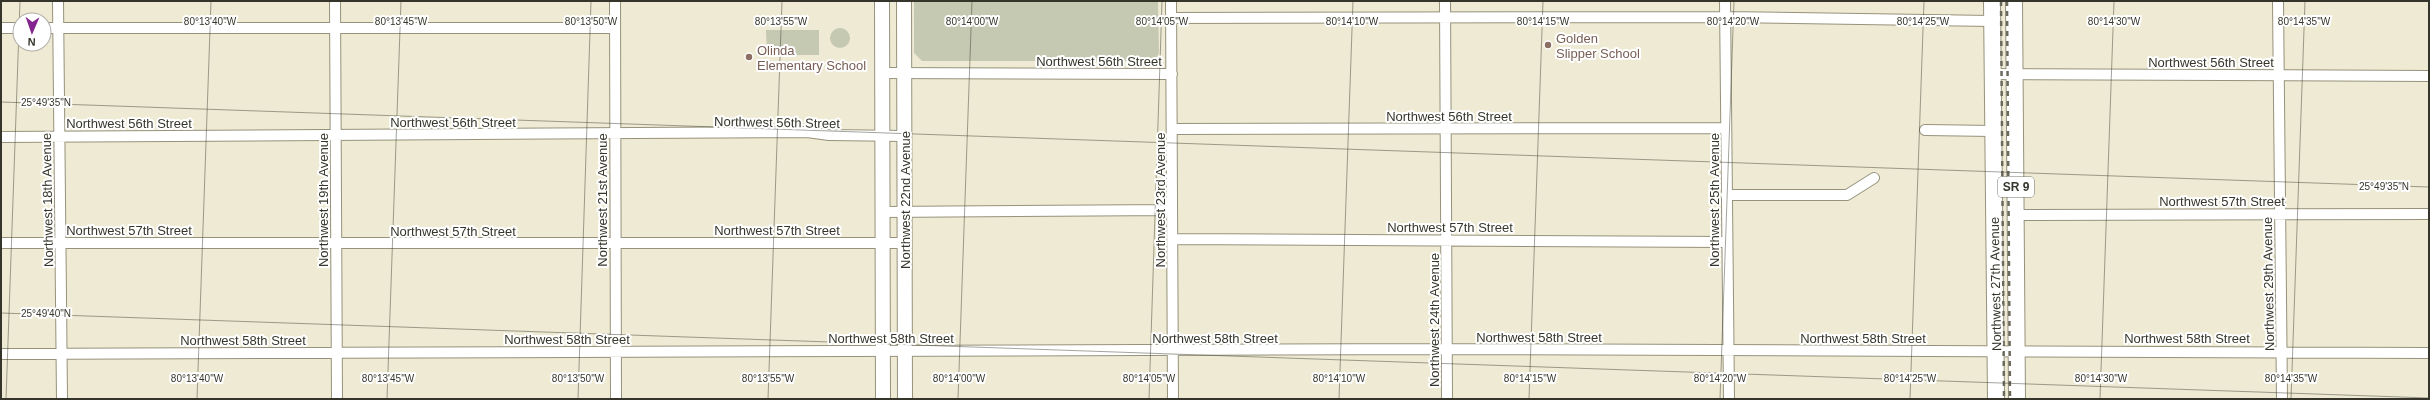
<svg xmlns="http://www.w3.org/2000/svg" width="2430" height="400" font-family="Arial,sans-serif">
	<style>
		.green { fill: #c5c9b2 }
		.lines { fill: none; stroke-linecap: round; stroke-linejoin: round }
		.street-casing { stroke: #96927c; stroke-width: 12 }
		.secondary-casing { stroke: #96927c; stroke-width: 16 }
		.primary-casing { stroke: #96927c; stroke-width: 18 }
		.street { stroke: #fff; stroke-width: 10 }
		.secondary { stroke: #fff; stroke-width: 14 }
		.primary { stroke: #fff; stroke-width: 16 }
		.rail { stroke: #6b695b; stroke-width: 2.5; stroke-dasharray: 5 5; stroke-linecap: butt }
		.ticks { fill: none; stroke: #36352b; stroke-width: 1; stroke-opacity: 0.45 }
		.education-dot { fill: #8d6e63; stroke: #fff; stroke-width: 1.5 }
		.labels { text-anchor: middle; stroke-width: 4; stroke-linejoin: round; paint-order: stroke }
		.shield { fill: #fff; stroke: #72726b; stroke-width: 1 }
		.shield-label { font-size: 12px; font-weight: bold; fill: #36352b }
		.education-label { font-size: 13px; fill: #785e54; stroke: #fff; text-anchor: start }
		.street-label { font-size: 13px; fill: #36352b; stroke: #fff }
		.ticks-label { font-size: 10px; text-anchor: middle; fill: #36352b; stroke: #fff; stroke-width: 4; stroke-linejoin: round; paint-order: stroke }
	</style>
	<rect width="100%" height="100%" fill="#eeead3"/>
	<path class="green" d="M914,1H1158L1159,53L1156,59L1150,61H922L914,53Z
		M830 38a10 10 0 1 1 20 0a10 10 0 1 1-20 0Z
		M766,30H819V55H767Z"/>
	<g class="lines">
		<defs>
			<path id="street" d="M58,1L62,399
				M335,1L337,399
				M615,1L616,399
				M1171,1L1173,399
				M1445,1L1447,399
				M1725,1L1729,399
				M2278,1L2282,399
				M1171,18L1725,17L1992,21
				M1,28H20
				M44,28H615
				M882,73L1172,74
				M1992,74L2429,76
				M1172,129L1726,128
				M1925,130L1993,131
				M1,137L807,132L829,135L905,136
				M1726,195H1847L1874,178
				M882,212L1172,210
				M2016,215L2429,214
				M1173,239L1727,242
				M1,243H905
				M1,354L1446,349L2429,353"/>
			<path id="secondary" d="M882,1L883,399
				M904,1L905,399"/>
			<path id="primary" d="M1992,1L1996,399
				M2014,1L2017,399"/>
		</defs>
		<use href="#street" class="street-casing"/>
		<use href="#secondary" class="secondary-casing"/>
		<use href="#primary" class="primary-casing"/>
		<use href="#street" class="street"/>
		<use href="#secondary" class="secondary"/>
		<use href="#primary" class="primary"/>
		<path class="rail" d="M2001,1L2004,399
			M2007,1L2010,399"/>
	</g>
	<path class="ticks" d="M1,102L2429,187M1,313L2429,398M6,399L20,1M197,399L211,1M387,399L401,1M578,399L591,1M768,399L782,1M958,399L972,1M1149,399L1162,1M1339,399L1353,1M1529,399L1543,1M1720,399L1734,1M1910,399L1924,1M2100,399L2114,1M2291,399L2305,1"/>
	<g class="education-dot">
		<circle cx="1548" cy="45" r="4"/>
		<circle cx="749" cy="57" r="4"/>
	</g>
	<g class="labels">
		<rect class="shield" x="1998" y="177" width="36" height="20" rx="3"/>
		<g class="shield-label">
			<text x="2016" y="191">SR 9</text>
		</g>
		<g class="education-label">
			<text x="1556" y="43">Golden<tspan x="1556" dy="15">Slipper School</tspan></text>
			<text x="757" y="55">Olinda<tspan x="757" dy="15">Elementary School</tspan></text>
		</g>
		<g class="street-label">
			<text x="1099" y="66">Northwest 56th Street</text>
			<text x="2211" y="67">Northwest 56th Street</text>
			<text x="1449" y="121">Northwest 56th Street</text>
			<text x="453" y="127">Northwest 56th Street</text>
			<text transform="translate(777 122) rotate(1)" y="5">Northwest 56th Street</text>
			<text x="129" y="128">Northwest 56th Street</text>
			<text transform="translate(47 200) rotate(-91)" y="5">Northwest 18th Avenue</text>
			<text transform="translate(323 200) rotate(-90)" y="5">Northwest 19th Avenue</text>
			<text transform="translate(602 200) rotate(-90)" y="5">Northwest 21st Avenue</text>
			<text transform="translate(905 200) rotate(-90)" y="5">Northwest 22nd Avenue</text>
			<text transform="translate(1160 200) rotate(-90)" y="5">Northwest 23rd Avenue</text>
			<text transform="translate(1714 200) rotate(-90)" y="5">Northwest 25th Avenue</text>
			<text x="2222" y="206">Northwest 57th Street</text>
			<text x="1450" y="232">Northwest 57th Street</text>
			<text x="129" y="235">Northwest 57th Street</text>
			<text x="777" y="235">Northwest 57th Street</text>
			<text x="453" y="236">Northwest 57th Street</text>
			<text transform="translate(1995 284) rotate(-91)" y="5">Northwest 27th Avenue</text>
			<text transform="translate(2268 284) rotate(-91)" y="5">Northwest 29th Avenue</text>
			<text transform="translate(1434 320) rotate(-90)" y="5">Northwest 24th Avenue</text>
			<text x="1539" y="342">Northwest 58th Street</text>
			<text x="891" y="343">Northwest 58th Street</text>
			<text x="1215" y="343">Northwest 58th Street</text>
			<text x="1863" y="343">Northwest 58th Street</text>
			<text x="2187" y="343">Northwest 58th Street</text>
			<text x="567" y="344">Northwest 58th Street</text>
			<text x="243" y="345">Northwest 58th Street</text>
		</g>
	</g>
	<g class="ticks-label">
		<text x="210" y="25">80°13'40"W</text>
		<text x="401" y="25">80°13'45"W</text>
		<text x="591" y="25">80°13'50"W</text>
		<text x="781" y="25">80°13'55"W</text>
		<text x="972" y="25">80°14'00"W</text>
		<text x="1162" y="25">80°14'05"W</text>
		<text x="1352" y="25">80°14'10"W</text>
		<text x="1543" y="25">80°14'15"W</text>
		<text x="1733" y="25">80°14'20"W</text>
		<text x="1923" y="25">80°14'25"W</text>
		<text x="2114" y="25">80°14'30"W</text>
		<text x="2304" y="25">80°14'35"W</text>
		<text x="46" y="106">25°49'35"N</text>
		<text x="2384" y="190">25°49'35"N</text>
		<text x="46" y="317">25°49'40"N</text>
		<text x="197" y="382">80°13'40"W</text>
		<text x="388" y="382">80°13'45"W</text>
		<text x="578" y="382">80°13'50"W</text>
		<text x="768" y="382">80°13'55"W</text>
		<text x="959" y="382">80°14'00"W</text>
		<text x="1149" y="382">80°14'05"W</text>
		<text x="1339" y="382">80°14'10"W</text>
		<text x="1530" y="382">80°14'15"W</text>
		<text x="1720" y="382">80°14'20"W</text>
		<text x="1910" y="382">80°14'25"W</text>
		<text x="2101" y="382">80°14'30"W</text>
		<text x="2291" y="382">80°14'35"W</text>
	</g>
	<rect width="2430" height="400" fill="none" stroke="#36352b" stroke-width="4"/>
	<g transform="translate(32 32) rotate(182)"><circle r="19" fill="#ffffff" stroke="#afaeaa"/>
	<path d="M0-3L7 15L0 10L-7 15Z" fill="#84248e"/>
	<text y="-6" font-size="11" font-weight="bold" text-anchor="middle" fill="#36352b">N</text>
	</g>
</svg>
